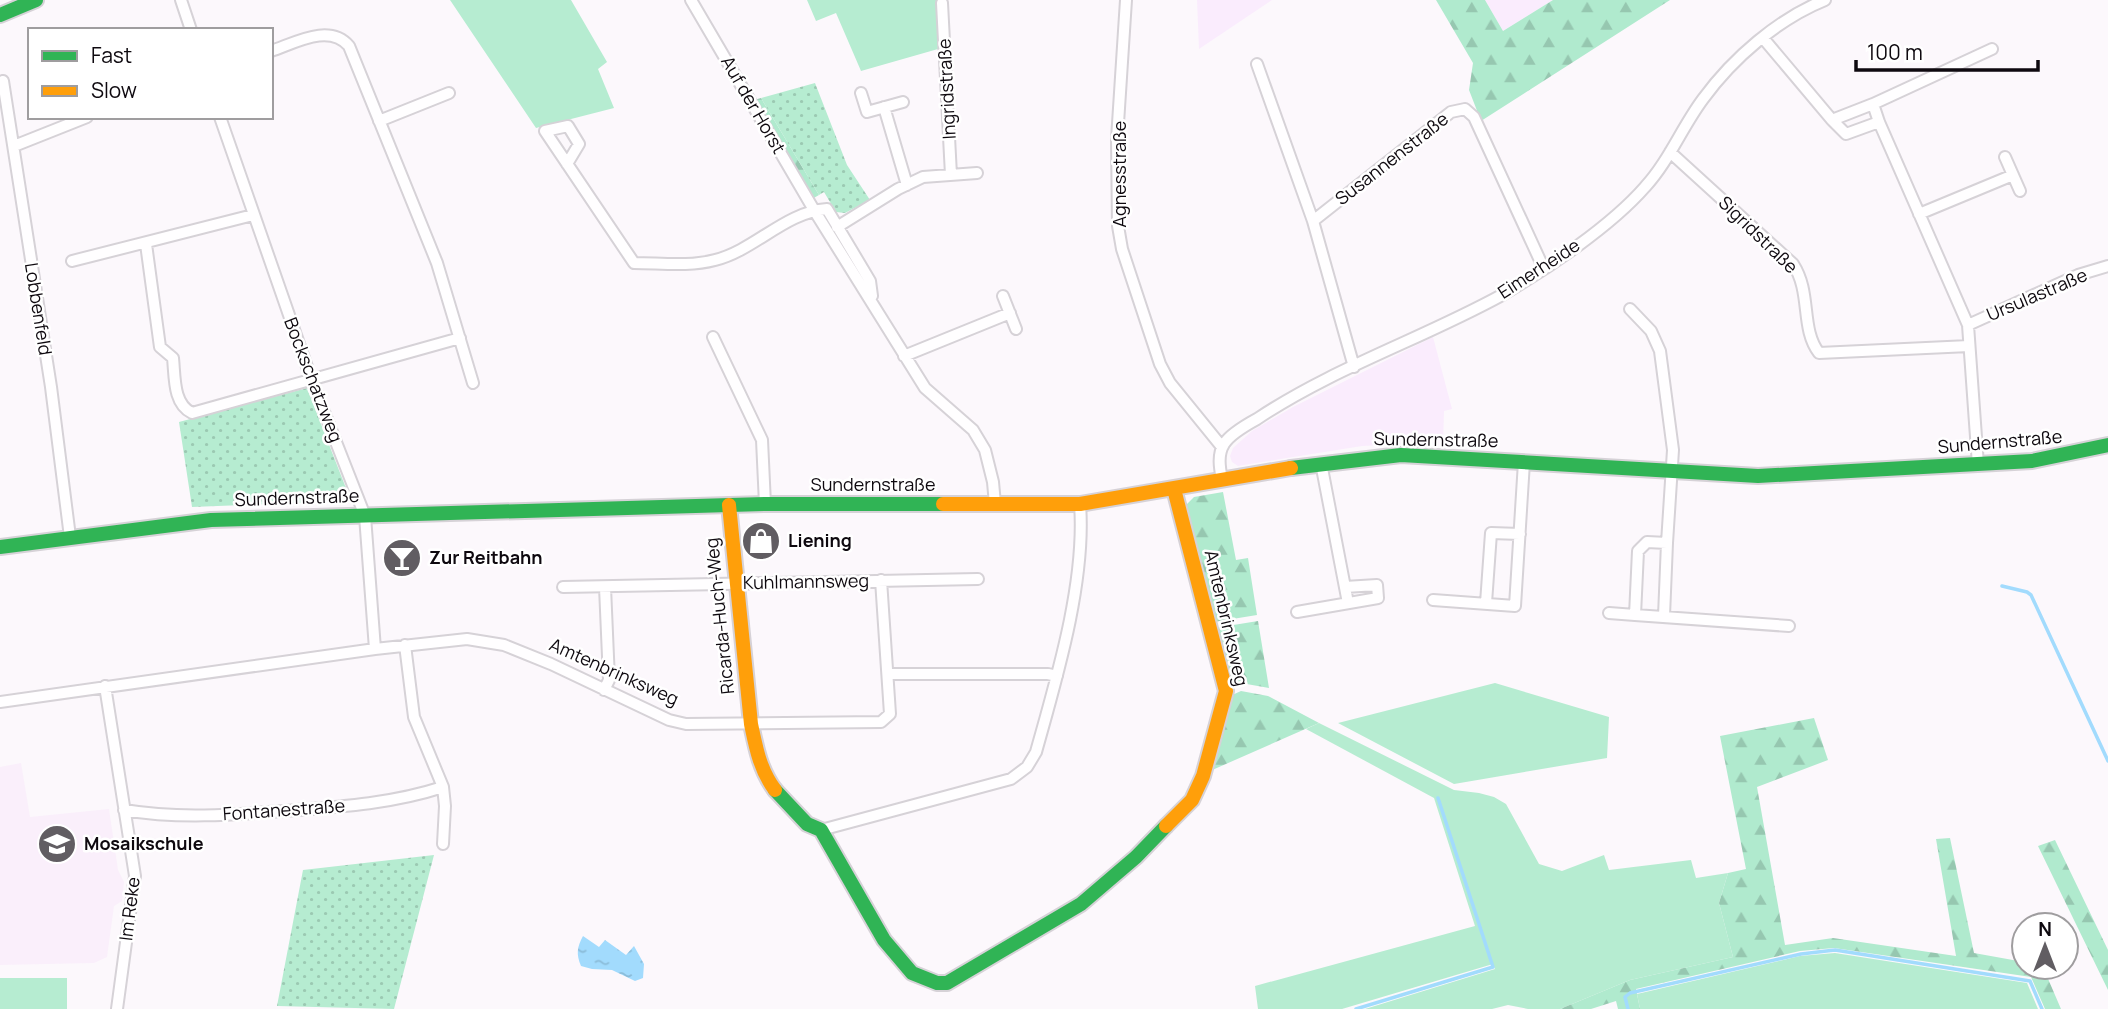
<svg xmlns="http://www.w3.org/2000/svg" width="2108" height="1009" font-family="Manrope,sans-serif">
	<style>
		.built { fill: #faecfd }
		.education { fill: #faeffb }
		.grass { fill: #b6ecd1 }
		.forest { fill: url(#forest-firs) }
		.park { fill: url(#park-dots) }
		.water { fill: url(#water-ripples) }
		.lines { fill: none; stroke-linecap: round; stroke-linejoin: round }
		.stream { stroke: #a2dbfd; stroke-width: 3.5 }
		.street-casing { stroke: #d6d2d7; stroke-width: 14 }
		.fast-casing { stroke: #d6d2d7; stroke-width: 18 }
		.slow-casing { stroke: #d6d2d7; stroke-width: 18 }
		.street { stroke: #fffeff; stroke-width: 10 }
		.fast { stroke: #30b455; stroke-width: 14 }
		.slow { stroke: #ff9f0a; stroke-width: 14 }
		.labels { text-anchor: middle; stroke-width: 5; stroke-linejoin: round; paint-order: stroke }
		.street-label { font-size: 18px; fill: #0e090f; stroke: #fff }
		.poi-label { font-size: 18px; font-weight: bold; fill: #0e090f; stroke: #fff; text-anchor: start }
	</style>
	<defs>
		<pattern id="forest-firs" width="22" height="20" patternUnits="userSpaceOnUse" patternTransform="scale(1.75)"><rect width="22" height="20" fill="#b0eace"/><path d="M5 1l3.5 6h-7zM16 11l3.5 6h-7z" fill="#96c7b0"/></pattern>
		<pattern id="park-dots" width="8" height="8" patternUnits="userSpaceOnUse" patternTransform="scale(1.75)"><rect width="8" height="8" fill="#b6ecd1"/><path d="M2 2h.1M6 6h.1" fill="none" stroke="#9bc9b2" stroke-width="1.8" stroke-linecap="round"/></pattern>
		<pattern id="water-ripples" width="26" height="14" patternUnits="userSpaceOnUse" patternTransform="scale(1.75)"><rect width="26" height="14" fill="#a2dbfd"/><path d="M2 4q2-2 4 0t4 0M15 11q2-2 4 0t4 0" fill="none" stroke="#8abbd8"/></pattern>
	</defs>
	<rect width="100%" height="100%" fill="#fcf8fc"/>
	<path class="built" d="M1197,0H1272L1199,49Z
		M1485,0H1553L1503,31Z
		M1433,337L1452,409L1444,411L1443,446L1401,444L1362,446L1238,466L1232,462L1230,456L1233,448L1252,431L1293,407Z"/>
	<path class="education" d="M21,763L30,817L109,809L118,870L124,882L122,901L114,906L107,957L94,963L0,965V767Z"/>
	<path class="grass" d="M450,0H571L607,62L598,69L614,108L536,128Z
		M807,0H936L938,49L861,71L836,13L816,21Z
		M1495,683L1609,717L1607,758L1454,784L1338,723Z
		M1319,723L1454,790L1479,793L1494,797L1506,804L1539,864L1562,871L1604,855L1609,870L1691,860L1696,878L1728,873L1719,903L1733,957L1630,980L1560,1009H1528L1508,1005L1492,1009H1365L1495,969L1493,964L1342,1009H1258L1255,986L1475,926L1434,798L1306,729Z
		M1835,953L2027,983L2038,1009H1640L1637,994L1800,956Z
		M0,978H67V1009H0Z"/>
	<path class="forest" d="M1436,0H1485L1503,31L1553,0H1670L1481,121L1469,90L1473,63Z
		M761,98L819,195L812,199L754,100Z
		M1223,492L1236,560L1248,558L1257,615L1214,622L1185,506L1194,497Z
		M1258,621L1269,688L1241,683L1230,685L1215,628Z
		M1241,691L1268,696L1319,723L1210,771L1230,696Z
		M1814,718L1828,760L1757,787L1785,945L1833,938L1956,956L1936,839L1950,838L1974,953L2024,962V967H2043L2061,1009H2045L2031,977L1834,948L1800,951L1636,989L1640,1009H1618L1616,1001L1591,1009H1560L1630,980L1733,957L1719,903L1728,873L1746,869L1720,736Z
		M2055,840L2108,950V990L2038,846Z"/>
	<path class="park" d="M815,83L847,165L870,200L845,213L836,212L824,192L819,195L761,98Z
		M307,388L351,501L192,507L179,422Z
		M434,855L394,1009L277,1006L303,870Z"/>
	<path class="water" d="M583,936L599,947L605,940L626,955L634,946L644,964L643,978L635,981L612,970L592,969L581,966C576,954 577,947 583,936Z"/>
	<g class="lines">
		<path class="stream" d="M2002,586L2027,592L2031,595L2108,761
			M1356,1009L1493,967L1438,798
			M1628,1009L1625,997L1630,993L1801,954L1835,950L2030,981L2042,1009"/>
		<defs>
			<path id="street" d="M181,0L191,30
				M691,0L814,210L925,388L973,430L985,450L993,482L995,504
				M1126,0L1117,139L1118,226L1122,249L1160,364L1170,383L1222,447
				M942,3L951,175
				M1763,38L1832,120L1873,104L1879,122L1968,325L1978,465
				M271,51C295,43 329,23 349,46L437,263L473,383
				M1257,64L1313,221L1354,367
				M3,81L51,387L70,537
				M861,93L867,112L903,102
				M1873,104L1992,49
				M884,107L907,185
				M220,117L312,381L365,516L375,649
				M1832,120L1846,134L1879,122
				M379,121L449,93
				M14,146L87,117
				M1670,152L1793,264C1812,293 1800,328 1819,353L1969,346
				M2005,157L2020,191
				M567,164L579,144L568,126L545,131L634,263C660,263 689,267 715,260C755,250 785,212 827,209L870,281L872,296
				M1919,214L2013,175
				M1313,221L1451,112L1465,109L1474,117L1544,269
				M837,227L898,189L923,177L977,173
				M146,244L160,347L173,358C175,377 173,404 192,413L460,338
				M72,261L253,215
				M1003,296L1016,329
				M1630,309L1651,331L1660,351L1673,450L1667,543L1647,542L1638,551L1635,615L1789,626
				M1968,325L2078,275L2108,266
				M713,337L762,440L765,504
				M904,356L1010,313
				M1321,463L1348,603
				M1222,480C1220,469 1217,455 1224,444C1230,434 1246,425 1257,419C1333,368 1422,339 1502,295C1547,269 1611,226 1645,187C1669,161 1682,127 1703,99C1733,58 1778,19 1825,0
				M563,587L978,579
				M1433,600L1515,606L1524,462
				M1486,603L1491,533L1520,534
				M1297,612L1378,598L1377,585L1345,587
				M1609,613L1635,615
				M1664,616L1667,543
				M405,645L414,717L443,787L445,806L443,844
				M888,674H1048L1057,676
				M105,686L135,876L117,1009
				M604,690L609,680L605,587
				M0,702L375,649L467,639L504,645L551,664L669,720L686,724L881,722L890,714L881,580
				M124,810C177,819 231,815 284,811C338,807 391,804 443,787
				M821,830L1011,779L1027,767L1036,752C1057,677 1086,581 1080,504"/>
			<path id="fast" d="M0,15L36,0
				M1291,468L1401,455L1758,476L2032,461L2108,445
				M0,547L211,520L765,504H943
				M775,790L807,824L821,830L884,940L912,973L937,983H947L1081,904L1136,857L1166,826"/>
			<path id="slow" d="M943,504H1080L1291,468
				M729,505L751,724C756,748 760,770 775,790
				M1166,826L1192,800L1203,776L1226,691L1174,489"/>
		</defs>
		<use href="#street" class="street-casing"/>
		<use href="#fast" class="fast-casing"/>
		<use href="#slow" class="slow-casing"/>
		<use href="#street" class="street"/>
		<use href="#fast" class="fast"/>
		<use href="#slow" class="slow"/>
	</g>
	<defs>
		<symbol id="shop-disc" viewBox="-11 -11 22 22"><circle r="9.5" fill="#615d62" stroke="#fff"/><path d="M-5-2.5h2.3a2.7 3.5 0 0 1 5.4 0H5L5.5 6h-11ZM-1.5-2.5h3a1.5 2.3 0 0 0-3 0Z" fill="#fff"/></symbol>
		<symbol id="bar-disc" viewBox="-11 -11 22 22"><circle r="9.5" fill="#615d62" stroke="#fff"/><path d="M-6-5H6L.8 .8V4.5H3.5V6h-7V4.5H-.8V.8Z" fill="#fff"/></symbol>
		<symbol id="school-disc" viewBox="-11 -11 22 22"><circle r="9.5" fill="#615d62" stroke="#fff"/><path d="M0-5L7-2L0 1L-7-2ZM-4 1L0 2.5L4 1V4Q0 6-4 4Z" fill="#fff"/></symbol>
	</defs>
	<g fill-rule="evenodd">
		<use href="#shop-disc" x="739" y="519" width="44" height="44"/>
		<use href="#bar-disc" x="380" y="536" width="44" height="44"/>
		<use href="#school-disc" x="35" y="822" width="44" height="44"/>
	</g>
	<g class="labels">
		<g class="street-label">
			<text transform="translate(947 89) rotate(-93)" y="6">Ingridstraße</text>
			<text transform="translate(753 105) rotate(60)" y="6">Auf der Horst</text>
			<text transform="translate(1392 159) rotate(-38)" y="6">Susannenstraße</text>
			<text transform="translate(1120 174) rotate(-90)" y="6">Agnesstraße</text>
			<text transform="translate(1758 235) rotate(44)" y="6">Sigridstraße</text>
			<text transform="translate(1539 269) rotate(-33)" y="6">Eimerheide</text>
			<text transform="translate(2037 295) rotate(-23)" y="6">Ursulastraße</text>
			<text transform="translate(38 309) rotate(81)" y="6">Lobbenfeld</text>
			<text transform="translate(313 380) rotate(69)" y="6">Bockschatzweg</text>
			<text transform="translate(1436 440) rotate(1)" y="6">Sundernstraße</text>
			<text transform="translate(2000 442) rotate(-5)" y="6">Sundernstraße</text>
			<text x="873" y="491">Sundernstraße</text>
			<text transform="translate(297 498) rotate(-2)" y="6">Sundernstraße</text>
			<text transform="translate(806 582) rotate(-1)" y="6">Kuhlmannsweg</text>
			<text transform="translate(720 616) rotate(-96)" y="6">Ricarda-Huch-Weg</text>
			<text transform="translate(1226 618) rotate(77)" y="6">Amtenbrinksweg</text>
			<text transform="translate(614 672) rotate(24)" y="6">Amtenbrinksweg</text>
			<text transform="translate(284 810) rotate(-4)" y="6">Fontanestraße</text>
			<text transform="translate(130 909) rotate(-83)" y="6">Im Reke</text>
		</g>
		<g class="poi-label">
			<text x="788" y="547">Liening</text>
			<text x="429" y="564">Zur Reitbahn</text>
			<text x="84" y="850">Mosaikschule</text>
		</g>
	</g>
	<rect x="28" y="28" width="245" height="91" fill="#ffffff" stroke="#9f9d9f" stroke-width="2"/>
	<rect x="42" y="51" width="35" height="10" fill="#30b455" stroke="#9f9d9f" stroke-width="2"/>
	<text x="91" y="63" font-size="21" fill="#0e090f">Fast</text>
	<rect x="42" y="86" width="35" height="10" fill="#ff9f0a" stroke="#9f9d9f" stroke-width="2"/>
	<text x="91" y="98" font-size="21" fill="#0e090f">Slow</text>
	<g transform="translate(2045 946)"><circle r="33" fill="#ffffff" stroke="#9f9d9f" stroke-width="2"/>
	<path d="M0-5L12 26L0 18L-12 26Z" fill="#615d62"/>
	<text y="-10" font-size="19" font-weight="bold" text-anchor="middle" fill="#0e090f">N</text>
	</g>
	<path d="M1856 60v10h182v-10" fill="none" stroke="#0e090f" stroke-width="3.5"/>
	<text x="1867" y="60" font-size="21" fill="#0e090f" stroke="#ffffff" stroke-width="5" paint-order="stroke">100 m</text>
</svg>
